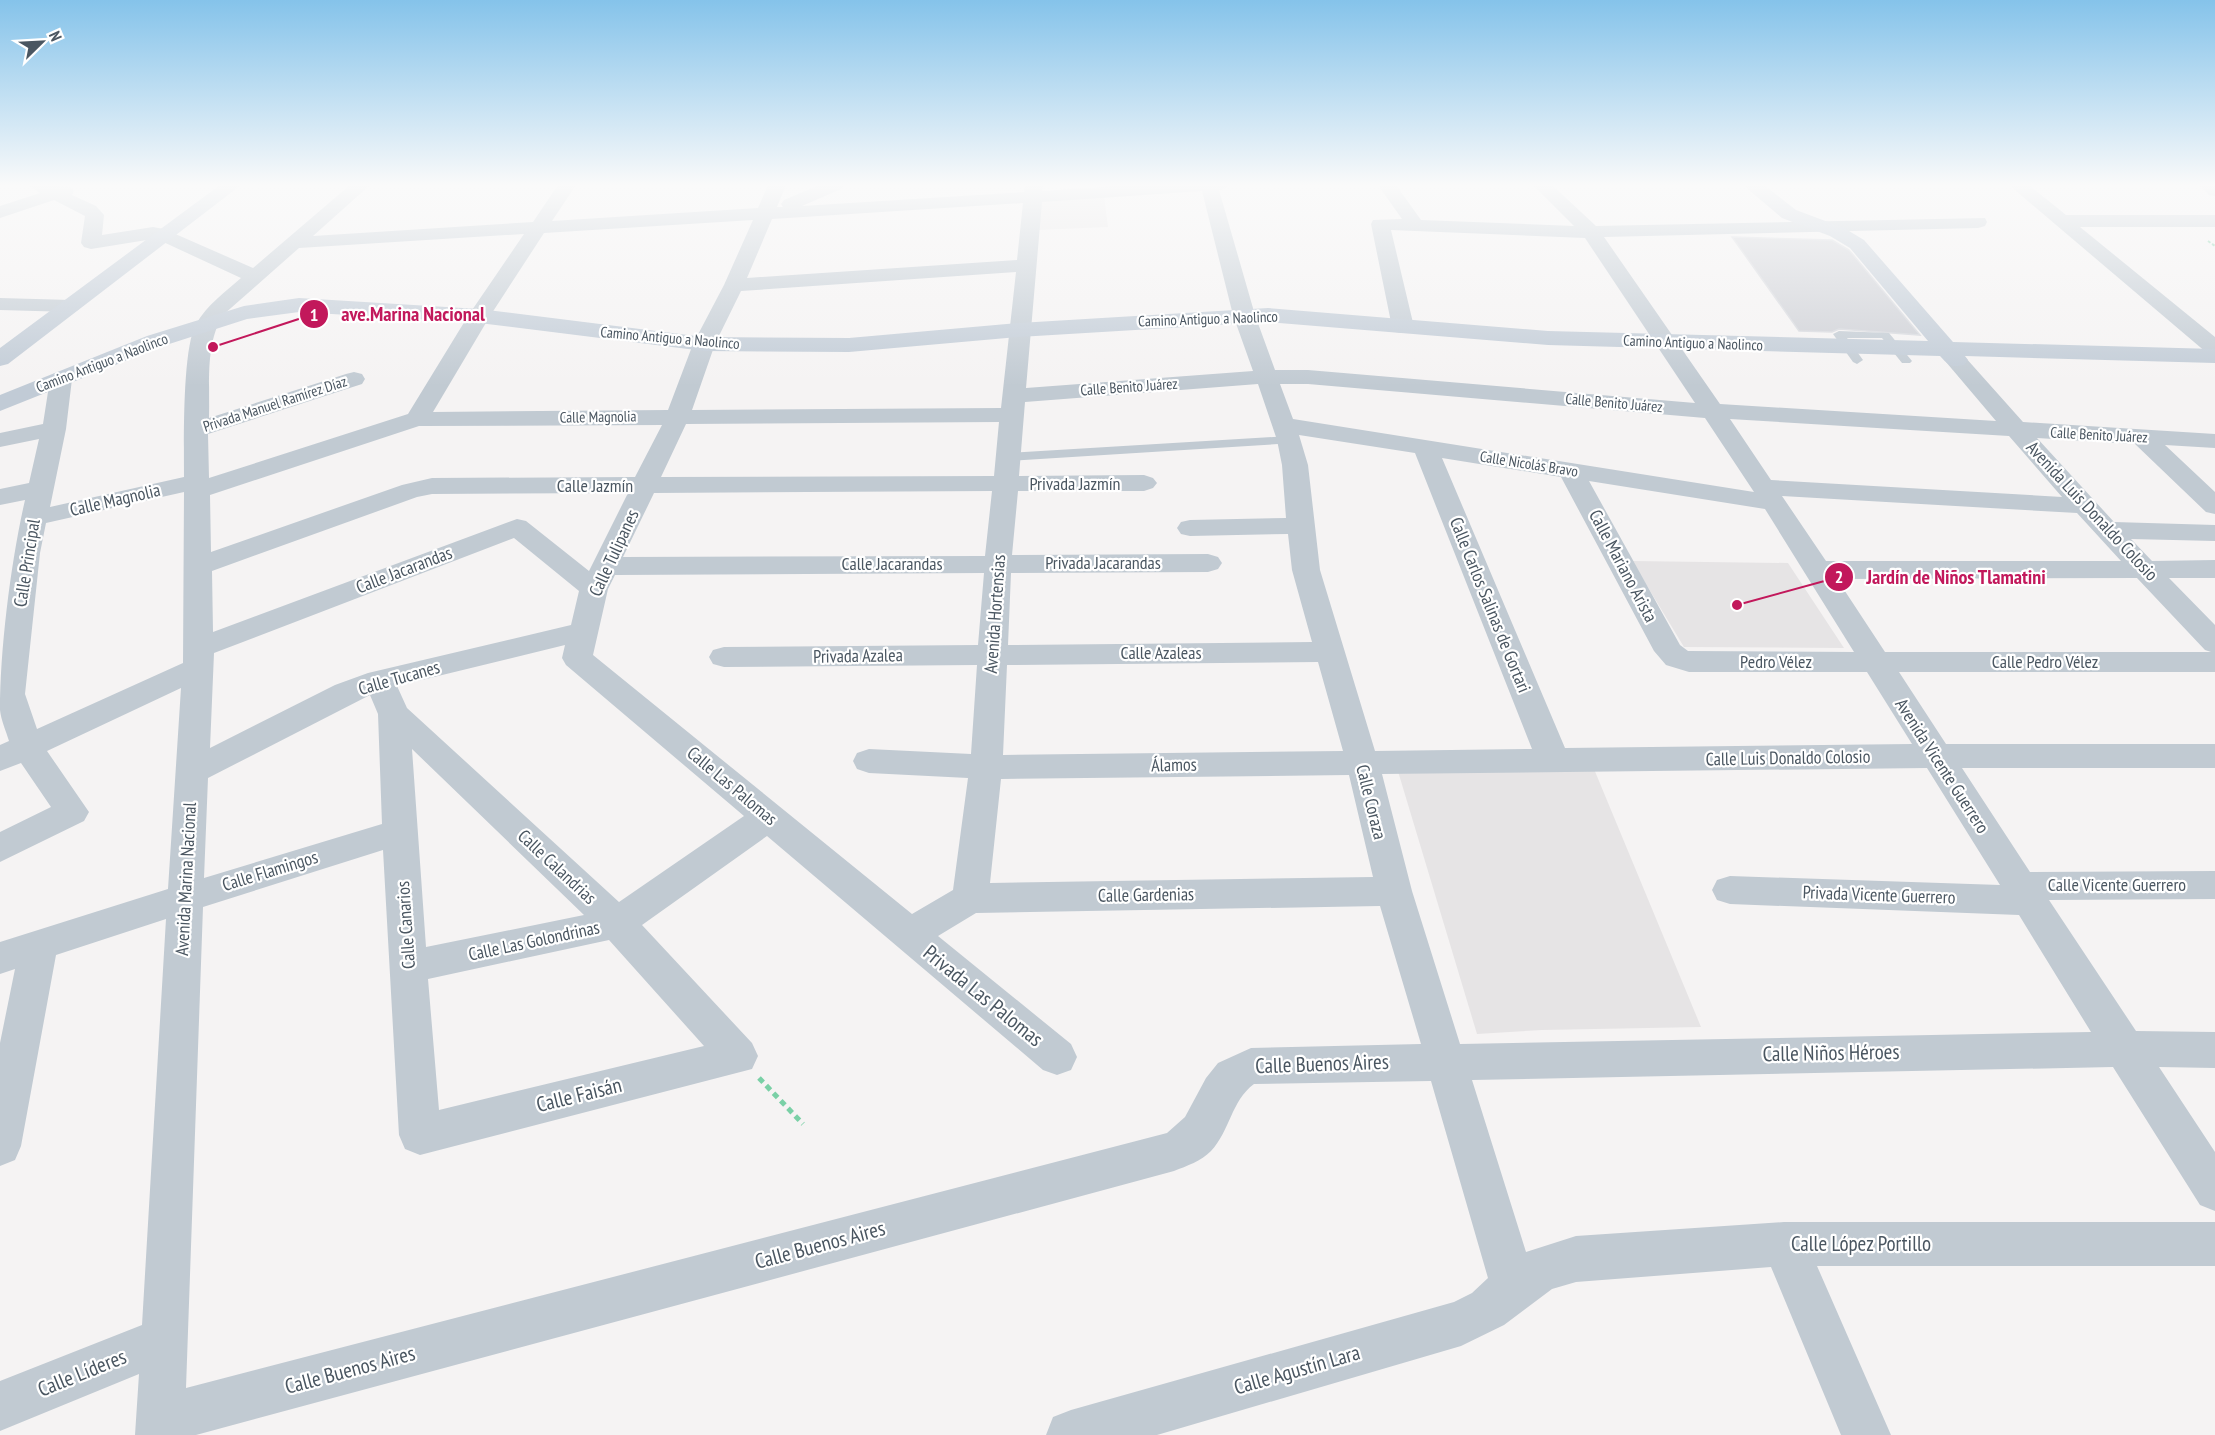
<svg xmlns="http://www.w3.org/2000/svg" width="2215" height="1435" font-family="'PT Sans Narrow',sans-serif">
	<style>
		.education { fill: #e6e4e5 }
		.building { fill: #cdcfd5; stroke: #d7d9de; stroke-width: 1.5 }
		.lines { fill: none; stroke-linecap: round; stroke-linejoin: round }
		.path-far1 { stroke: #7ad0a6; stroke-width: 2; stroke-dasharray: 3 2; stroke-linecap: butt }
		.path { stroke: #7ad0a6; stroke-width: 5; stroke-dasharray: 6 4.5; stroke-linecap: butt }
		.lane { fill: #c1cad2; fill-rule: evenodd }
		.street { fill: #c1cad2; fill-rule: evenodd }
		.secondary { fill: #c1cbd6; fill-rule: evenodd }
		.labels { text-anchor: middle; stroke-width: 4.5; stroke-linejoin: round; paint-order: stroke }
		.far-street-label { font-size: 15px; fill: #4a5661; stroke: #fff }
		.street-label { font-size: 18px; fill: #4a5661; stroke: #fff }
		.near-street-label { font-size: 21px; fill: #4a5661; stroke: #fff }
		.leader { fill: none; stroke: #c2185b; stroke-width: 2 }
		.callout-dot { fill: #c2185b; stroke: #fff; stroke-width: 2 }
		.mark-label { font-size: 18px; text-anchor: middle; font-weight: bold; fill: #fff }
		.callout-label { font-size: 20px; text-anchor: middle; font-weight: bold; fill: #c2185b; stroke: #fff; stroke-width: 4.5; stroke-linejoin: round; paint-order: stroke }
	</style>
	<rect width="100%" height="100%" fill="#f5f3f3"/>
	<path class="education" d="M1104,196L1108,227L1038,230V200Z
		M1632,561L1788,563L1844,648L1684,647Z
		M1397,768L1594,769L1701,1027L1542,1030L1477,1034Z"/>
	<path class="building" d="M1732,237L1832,240L1849,250L1920,335L1839,329L1832,332L1799,331Z"/>
	<g class="lines">
		<path class="path-far1" d="M2208,241L2215,246"/>
		<path class="path" d="M759,1078L803,1124"/>
		<path class="lane" d="M1839,331L1889,333L1912,361L1910,363H1902L1882,338H1847L1863,360L1857,364L1853,362L1833,334Z
			M1289,436L1295,440L1294,443L1008,461L1001,457L1008,453Z"/>
		<path class="street" d="M28,185L71,187L74,191L72,195L96,206L104,215L102,235L153,227L164,229L253,268L350,185H370L313,236L533,222L558,185H576L552,221L758,208L768,185H786L777,207H783L781,204L784,200L819,185H844L841,189L802,206L1024,192L1025,185H1043L1042,191L1131,185H1228L1225,189L1219,190L1255,315L1275,370H1308L1695,403L1585,238L1391,230L1414,327L1411,332L1403,333L1395,332L1392,327L1371,224L1373,220L1402,219L1378,185H1396L1421,220L1574,226L1533,185H1552L1596,226L1985,218L1987,222L1985,226L1978,228L1604,237L1720,404L1996,421L1946,362L1949,357L1957,355L1965,357L2023,422L2215,434V448L2165,445L2215,492V514L2206,512L2135,444L2037,438L2114,522L2215,525V541L2131,539L2152,561L2215,560V578H2169L2215,625V672H1899L1946,744H2215V768H1962L2030,872L2215,871V899L2049,900L2136,1031L2215,1032V1068L2159,1067L2215,1152V1211L2200,1205L2113,1067L1472,1080L1526,1252L1576,1236L1784,1222H2215V1266H1817L1891,1435H1841L1771,1267L1576,1282L1552,1289L1504,1325L1461,1346L1157,1435H1046L1053,1417L1071,1410L1454,1302L1472,1293L1488,1278L1431,1081L1254,1084C1231,1101 1230,1131 1211,1151C1201,1161 1187,1166 1174,1171L196,1435H135L139,1374L0,1431V1381L142,1325L166,919L56,955L21,1146L15,1160L0,1166V1043L15,969L0,974V942L168,889L181,688L47,751L89,812L84,821L0,862V832L51,807L21,763L0,771V745L9,741C6,731 1,720 0,710C0,648 11,561 25,500L0,505V489L29,483L39,439L0,447V433L43,424L50,379L53,374L61,372L69,374L72,379L66,429L50,507L184,477C184,445 182,349 196,324C207,305 225,292 241,278L159,240L153,239L91,249L84,247L81,243L85,216L54,200L0,218V206L40,193ZM1202,191L1233,315L1253,371L1026,388L1042,202ZM1023,203L1017,260L747,278L772,219ZM753,220L724,285L693,344L668,410L433,412L490,316L544,233ZM524,234L468,316L408,414L209,478L208,434L362,384L365,379L362,374L354,372L346,374L209,418C210,384 205,344 223,315L299,248ZM1016,272L1001,408L692,410L715,344L741,291ZM1258,384L1277,440L1282,465L1286,518L1190,520L1181,522L1177,528L1181,534L1190,536L1288,534L1292,570L1312,642L1008,645L1011,573L1208,572L1218,569L1222,563L1218,557L1208,554L1012,555L1018,491H1144L1153,488L1157,483L1153,478L1144,475L1019,476L1025,402ZM1280,384H1308L1705,418L1754,492L1293,419ZM1730,419L2009,436L2062,497L1771,480ZM999,422L994,476L661,477L686,424ZM662,425L635,477L432,478L402,485L211,552L210,495L419,426ZM1299,435L1415,453L1532,749L1375,751L1320,570L1308,465ZM1442,458L1561,477L1654,651L1666,665L1689,672H1867L1912,744L1565,748ZM1589,481L1765,509L1854,652L1688,651L1680,645ZM992,491L985,556L623,557L654,493ZM184,492L183,663L37,729L25,694L40,553L46,523ZM628,493L589,571L526,521L517,519L213,632L212,571L417,497L432,494ZM1782,496L2077,513L2121,561H1826ZM514,538L579,591L571,625L368,673L335,685L210,748L214,653ZM984,573L978,645L724,647L713,650L709,657L713,664L724,667L977,665L971,754L869,749L857,753L853,761L857,769L869,773L968,778L953,890L912,914L593,655L608,589L615,575ZM2137,578L2205,650L2211,652H1885L1837,579ZM565,645L562,658L566,665L744,816L619,902L407,708L397,686ZM1318,662L1343,751L1003,755L1007,665ZM370,695L378,714L382,824L204,878L208,778ZM412,749L584,915L426,947ZM1927,768L2000,885L1730,876L1717,880L1712,890L1717,900L1730,904L2019,915L2091,1032L1460,1044L1412,891L1382,774ZM1349,775L1373,877L990,883L1001,779ZM767,836L1043,1070L1057,1075L1071,1070L1077,1057L1071,1044L938,936L976,913L1380,906L1421,1044L1251,1048L1218,1063L1206,1078L1185,1117L1167,1133L186,1388L203,907L383,850L399,1135L405,1149L420,1155L752,1069L758,1056L752,1043L642,925ZM609,940L704,1046L439,1110L428,979Z
			M2009,185H2029L2066,215H2215V227H2080L2215,337V355L2207,353Z
			M2199,185H2215V196L2209,195Z
			M0,298L71,300L78,302L81,306L78,310L71,312L0,310Z"/>
		<path class="secondary" d="M220,185H241L8,364L0,366V348Z
			M1743,185H1764L1796,210L1844,228L1864,240L1953,342L2215,349V363L1965,356L1968,360L1964,365C1952,368 1948,365 1940,356L1548,345L1268,322L1019,337L849,352L704,351L479,323L299,312L247,319L163,346L0,411V395L147,336L244,306L299,298L479,309L704,337L849,338L1019,323L1268,308L1548,331L1928,341L1850,248L1830,236L1782,218Z"/>
	</g>
	<linearGradient id="sky" x2="0" y2="1"><stop stop-color="#85c3ea"/><stop offset="0.48" stop-color="#fafafa"/><stop offset="1" stop-color="#fafafa" stop-opacity="0"/></linearGradient>
	<rect width="2215" height="386" fill="url(#sky)"/>
	<g class="labels">
		<g class="far-street-label">
			<text transform="translate(1208 319) rotate(-2)" y="5">Camino Antiguo a Naolinco</text>
			<text transform="translate(670 338) rotate(5)" y="5">Camino Antiguo a Naolinco</text>
			<text transform="translate(1693 343) rotate(2)" y="5">Camino Antiguo a Naolinco</text>
			<text transform="translate(102 363) rotate(-21)" y="5">Camino Antiguo a Naolinco</text>
			<text transform="translate(1129 387) rotate(-4)" y="5">Calle Benito Juárez</text>
			<text transform="translate(1614 403) rotate(5)" y="5">Calle Benito Juárez</text>
			<text transform="translate(275 404) rotate(-18)" y="5">Privada Manuel Ramírez Díaz</text>
			<text transform="translate(598 417) rotate(-1)" y="5">Calle Magnolia</text>
			<text transform="translate(2099 435) rotate(3)" y="5">Calle Benito Juárez</text>
			<text transform="translate(1529 464) rotate(9)" y="5">Calle Nicolás Bravo</text>
		</g>
		<g class="street-label">
			<text x="1075" y="490">Privada Jazmín</text>
			<text x="595" y="492">Calle Jazmín</text>
			<text transform="translate(115 500) rotate(-13)" y="6">Calle Magnolia</text>
			<text transform="translate(2092 511) rotate(47)" y="6">Avenida Luis Donaldo Colosio</text>
			<text transform="translate(614 553) rotate(-65)" y="6">Calle Tulipanes</text>
			<text transform="translate(27 563) rotate(-81)" y="6">Calle Principal</text>
			<text x="1103" y="569">Privada Jacarandas</text>
			<text x="892" y="570">Calle Jacarandas</text>
			<text transform="translate(1623 566) rotate(62)" y="6">Calle Mariano Arista</text>
			<text transform="translate(404 570) rotate(-21)" y="6">Calle Jacarandas</text>
			<text transform="translate(1490 605) rotate(68)" y="6">Calle Carlos Salinas de Gortari</text>
			<text transform="translate(995 614) rotate(-86)" y="6">Avenida Hortensias</text>
			<text x="1161" y="659">Calle Azaleas</text>
			<text transform="translate(858 656) rotate(-1)" y="6">Privada Azalea</text>
			<text x="1776" y="668">Pedro Vélez</text>
			<text x="2045" y="668">Calle Pedro Vélez</text>
			<text transform="translate(399 678) rotate(-16)" y="6">Calle Tucanes</text>
			<text transform="translate(1788 758) rotate(-1)" y="6">Calle Luis Donaldo Colosio</text>
			<text transform="translate(1174 765) rotate(-1)" y="6">Álamos</text>
			<text transform="translate(1942 766) rotate(57)" y="6">Avenida Vicente Guerrero</text>
			<text transform="translate(732 786) rotate(40)" y="6">Calle Las Palomas</text>
			<text transform="translate(1371 802) rotate(76)" y="6">Calle Coraza</text>
			<text transform="translate(557 867) rotate(43)" y="6">Calle Calandrias</text>
			<text transform="translate(270 871) rotate(-17)" y="6">Calle Flamingos</text>
			<text transform="translate(186 879) rotate(-87)" y="6">Avenida Marina Nacional</text>
			<text x="2117" y="891">Calle Vicente Guerrero</text>
			<text transform="translate(1146 895) rotate(-1)" y="6">Calle Gardenias</text>
			<text transform="translate(1879 895) rotate(2)" y="6">Privada Vicente Guerrero</text>
			<text transform="translate(406 925) rotate(-94)" y="6">Calle Canarios</text>
			<text transform="translate(534 941) rotate(-12)" y="6">Calle Las Golondrinas</text>
		</g>
		<g class="near-street-label">
			<text transform="translate(983 996) rotate(39)" y="7">Privada Las Palomas</text>
			<text transform="translate(1831 1053) rotate(-1)" y="7">Calle Niños Héroes</text>
			<text transform="translate(1322 1064) rotate(-2)" y="7">Calle Buenos Aires</text>
			<text transform="translate(579 1095) rotate(-14)" y="7">Calle Faisán</text>
			<text x="1861" y="1251">Calle López Portillo</text>
			<text transform="translate(820 1245) rotate(-15)" y="7">Calle Buenos Aires</text>
			<text transform="translate(350 1370) rotate(-15)" y="7">Calle Buenos Aires</text>
			<text transform="translate(1297 1370) rotate(-16)" y="7">Calle Agustín Lara</text>
			<text transform="translate(82 1373) rotate(-22)" y="7">Calle Líderes</text>
		</g>
	</g>
	<path class="leader" d="M213 347L314 314M1737 605L1839 577"/>
	<g class="callout-dot">
		<circle cx="213" cy="347" r="6"/>
		<circle cx="1737" cy="605" r="6"/>
		<circle cx="314" cy="314" r="15"/>
		<circle cx="1839" cy="577" r="15"/>
	</g>
	<g class="mark-label">
		<text x="314" y="321">1</text>
		<text x="1839" y="583">2</text>
	</g>
	<g class="callout-label">
		<text x="413" y="321">ave.Marina Nacional</text>
		<text x="1956" y="584">Jardín de Niños Tlamatini</text>
	</g>
	<g transform="translate(42 42) rotate(66)" stroke="#ffffff" stroke-width="4.5" paint-order="stroke">
	<path d="M0-4.5L10 22L0 15L-10 22Z" fill="#4a5661"/>
	<text y="-9" font-size="16" font-weight="bold" text-anchor="middle" fill="#4a5661">N</text>
	</g>
</svg>
